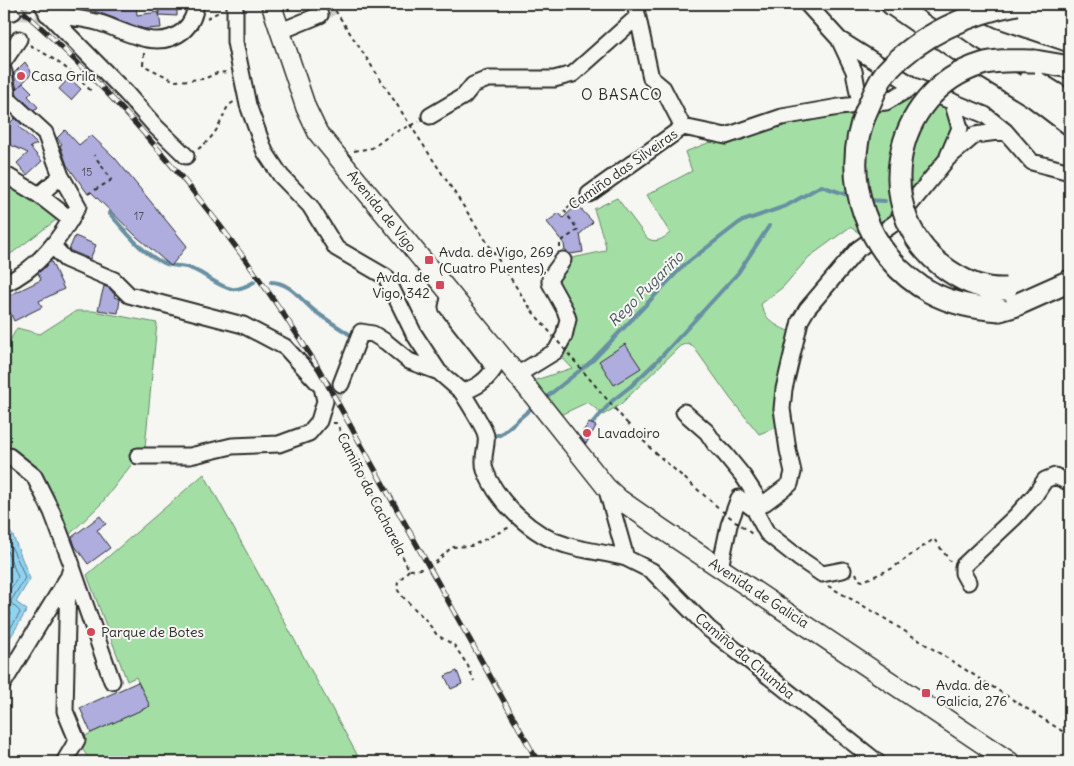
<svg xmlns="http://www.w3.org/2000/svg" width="1074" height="766" font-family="Delius,sans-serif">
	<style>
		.green { fill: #a3dfa5; stroke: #678568 }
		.water { fill: #90d3f1; stroke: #6890a2 }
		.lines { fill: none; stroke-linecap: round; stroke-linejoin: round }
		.shore { stroke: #536e7a; stroke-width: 1 }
		.stream { stroke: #6890a2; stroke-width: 4 }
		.building { fill: #aeadde; stroke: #2b2b2b }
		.minor-tunnel { stroke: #cdcdca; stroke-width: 15; stroke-dasharray: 15 8; stroke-linecap: butt }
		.minor-casing { stroke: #2b2b2b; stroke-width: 19 }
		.major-casing { stroke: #2b2b2b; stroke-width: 22 }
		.highway-casing { stroke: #2b2b2b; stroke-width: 25 }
		.path { stroke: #2b2b2b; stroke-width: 2; stroke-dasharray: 4 4; stroke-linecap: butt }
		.minor { stroke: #f6f6f2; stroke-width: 15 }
		.major { stroke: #f6f6f2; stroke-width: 19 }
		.highway { stroke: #f6f6f2; stroke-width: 21 }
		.rail-casing { stroke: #2b2b2b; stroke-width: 5.5 }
		.rail { stroke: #f6f6f2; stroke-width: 4; stroke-dasharray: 11; stroke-linecap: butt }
		.highway-bridge-casing { stroke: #2b2b2b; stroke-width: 25; stroke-linecap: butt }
		.path-bridge { stroke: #2b2b2b; stroke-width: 2; stroke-dasharray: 4 4; stroke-linecap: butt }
		.highway-bridge { stroke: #f6f6f2; stroke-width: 21 }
		.poi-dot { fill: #d1495b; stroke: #f6f6f2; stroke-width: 2 }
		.labels { text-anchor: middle; stroke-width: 4; stroke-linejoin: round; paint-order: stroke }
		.number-label { font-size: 11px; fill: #4c4c58 }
		.poi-label { font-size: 14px; fill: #2b2b2b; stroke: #f6f6f2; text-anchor: start }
		.street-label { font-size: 14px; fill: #2b2b2b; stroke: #f6f6f2 }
		.neighbourhood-label { font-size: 15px; letter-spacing: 1px; fill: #2b2b2b; stroke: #f6f6f2 }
		.water-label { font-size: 15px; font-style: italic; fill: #44555c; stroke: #f6f6f2 }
	</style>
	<rect width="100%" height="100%" fill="#f6f6f2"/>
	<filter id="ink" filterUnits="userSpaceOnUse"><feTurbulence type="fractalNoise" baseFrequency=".02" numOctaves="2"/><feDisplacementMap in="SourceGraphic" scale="10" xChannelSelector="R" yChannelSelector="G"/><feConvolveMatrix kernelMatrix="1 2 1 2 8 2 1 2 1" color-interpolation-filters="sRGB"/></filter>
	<g filter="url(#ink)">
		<path class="green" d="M914,86L952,101L960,128L947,159L870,240L850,227L809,257L783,287L761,304C765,322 781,329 797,334L785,424L759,434L730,398L693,346L688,343L680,346L621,404L603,415L588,402L558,416L533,381L572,368L556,351L567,326L550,283L563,260L605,251L606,246L594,209L617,198L647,238C655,244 663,239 670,233L647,195L692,171L685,152L726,136Z
			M4,179L60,217L4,259Z
			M76,311H93L157,323L145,447L101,504L67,537L10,453L11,449L4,445V351L17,328L40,334Z
			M204,474L361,762H91L81,747L85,736L149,706L136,677L127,681L87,575Z"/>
		<path class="water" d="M4,523L13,536L30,579L16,602L27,610L4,648Z"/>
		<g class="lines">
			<path class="shore" d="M4,532L21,567L25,578L11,601C12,607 19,608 20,613L4,638
				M4,544L18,577C9,593 0,597 11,614L4,627"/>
			<path class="stream" d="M867,200L885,201
				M109,213C123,228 136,246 153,257C165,266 173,265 186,267C202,270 215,286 232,289C239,290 247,286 254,282
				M271,282C291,282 302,302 316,312C327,320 338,327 349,334
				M544,399L593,360L683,266L740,222L786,206L821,186L851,196
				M592,424L612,401L631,386L659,359L738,273L769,226
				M497,435H500L534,406"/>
		</g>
		<path class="building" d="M75,4H136L137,15L159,12L161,28L144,29Z
			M158,4H177V16L159,15Z
			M25,62L32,73L18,88L16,86L14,73Z
			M69,78L81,89L71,100L59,89Z
			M23,83L32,92L28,96L38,107L34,111L17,94L16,90Z
			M15,118L22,124L19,127L37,144L30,147L42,161L27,175L17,163L28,153L4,142V129Z
			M65,130L79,145L91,135L115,158L187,246L171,266L137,237L91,192L88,194L67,165L60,145L62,144L57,138Z
			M577,205L593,222L580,234L583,252L570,254L565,251L564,244L547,222L559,213L563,218Z
			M75,236L96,245L90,259L69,250Z
			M51,261L64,289L39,301L42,307L14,321L10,312L4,317V298L41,280L38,273Z
			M104,286L109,288L115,295L114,297L120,299L118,313L98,310Z
			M625,344L641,368L614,385L599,361Z
			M589,423L596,426L586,444L581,438L583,431Z
			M100,516L106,524L97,530L110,548L88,564L75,546L72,537Z
			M457,671L462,684L451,689L445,676Z
			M138,682L150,706L91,733L80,708Z"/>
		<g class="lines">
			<path class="minor-tunnel" d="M13,12L45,14
				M320,15L338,4
				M332,399L341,384"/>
			<defs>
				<path id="minor" d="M42,4L49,15L126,93L156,127L186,156
					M235,4V42L248,105L265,152L281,176L310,206L336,248L386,277L414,334L439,372
					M635,4L651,78L663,88L683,127L726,136L782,117L839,107L886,102L914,86
					M807,4L839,39L914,86L985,115L1005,131L1032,162L1070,172
					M4,11L13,12
					M47,14C64,17 83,18 100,23C126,31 157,52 183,31C191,24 196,13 195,4
					M281,31L320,15
					M839,39L854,71L860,104
					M4,61L19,39
					M4,72L8,99L45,133L61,176L78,206C62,237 37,270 4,284
					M430,116L464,96L473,85L488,79H554L573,74L637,17
					M948,156L960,128L952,101
					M4,174L39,195L71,220
					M589,194L683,127
					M39,195L61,176
					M53,246L65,259L114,280L129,295L243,325L285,347L322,387L325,401L319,421L309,433L279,444L232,446L190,456H138
					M517,375L556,351L564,336L568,319L565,310L550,283V278L563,260
					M341,384L361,332L373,334L386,342L409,361L439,372L462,392C477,387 485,382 494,369L488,359L447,307L450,294
					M462,392C467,401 485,428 486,436C488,445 481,457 485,470C497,502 533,536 566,545C586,551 607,553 626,558
					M684,412L707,432L715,444L725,454L743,476L762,505
					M4,456H9L34,476L52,512L72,565L68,578L65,711L77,740L64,762
					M606,487L626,558L652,571L709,629L877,762
					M754,509L767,533L800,559L822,574L843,570
					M72,567L112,681
					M720,568L729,525L739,498L754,509L766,502L790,484L793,472L788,450L782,409L784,389L800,321L807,309L858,249L896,222L948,158L975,135L1005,131
					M968,582L963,573V566L1015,517L1035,495L1045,480L1055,476L1070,483
					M4,682L67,579"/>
				<path id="major" d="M271,4L306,108L318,133L517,375L606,487L619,499L662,529L1010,762"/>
				<path id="highway" d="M892,4L969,57L1033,96L1070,124
					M972,4L1000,17L1070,41
					M1011,4L1070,24
					M1035,61L1070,67
					M1031,79L1070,103
					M1000,310L1014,306L1070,281"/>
			</defs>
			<use href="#minor" class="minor-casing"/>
			<use href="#major" class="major-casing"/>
			<use href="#highway" class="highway-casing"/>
			<path class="path" d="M331,4L532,311
				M207,18L221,11
				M30,45C53,58 73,71 91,91
				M144,53L143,65L175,81L204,79L217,73L229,72
				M198,149C208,142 216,133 221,121C226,111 225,107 235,101
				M354,151L372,148L393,133L419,122
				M88,194L110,181L111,179L94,155
				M560,248V242L578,230L564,210L578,200
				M333,423H336L359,463L409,570L422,569
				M627,423L652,450L720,509
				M742,526L752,534
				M435,563L452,547L471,546L510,527
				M409,570L398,582L397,589L402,596L425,619L437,635L454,645L468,666L474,681
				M856,573L859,580L863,581L891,569L934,539L950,561
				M828,586L876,613L1070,736"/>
			<use href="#minor" class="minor"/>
			<use href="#major" class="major"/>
			<use href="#highway" class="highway"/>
			<defs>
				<path id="rail" d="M15,4C133,108 232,231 316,364L538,762"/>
			</defs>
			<use href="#rail" class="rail-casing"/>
			<use href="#rail" class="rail"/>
			<defs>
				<path id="highway-bridge" d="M1006,289C984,290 967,283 949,271C868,217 890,92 982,64C999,59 1018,61 1035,61
					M1000,310C975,308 952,304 930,292C867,258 839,177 866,112C872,99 878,81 887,71C920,35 969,13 1017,4"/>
			</defs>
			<use href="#highway-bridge" class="highway-bridge-casing"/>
			<path class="path-bridge" d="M532,311L627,423
				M722,511L742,526"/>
			<use href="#highway-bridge" class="highway-bridge"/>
		</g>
	</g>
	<g class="poi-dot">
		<circle cx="21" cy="76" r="5"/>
		<rect x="424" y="255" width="10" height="10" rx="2.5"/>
		<rect x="435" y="280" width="10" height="10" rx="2.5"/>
		<circle cx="587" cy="433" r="5"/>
		<circle cx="91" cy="632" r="5"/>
		<rect x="921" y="688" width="10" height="10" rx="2.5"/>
	</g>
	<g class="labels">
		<g class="number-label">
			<text x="87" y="176">15</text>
			<text x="139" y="220">17</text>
		</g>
		<g class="poi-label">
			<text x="31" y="81">Casa Grila</text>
			<text x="439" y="257">Avda. de Vigo, 269<tspan x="439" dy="16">(Cuatro Puentes),</tspan></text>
			<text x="430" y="282" text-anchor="end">Avda. de<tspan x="430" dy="16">Vigo, 342</tspan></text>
			<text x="597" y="438">Lavadoiro</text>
			<text x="101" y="637">Parque de Botes</text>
			<text x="936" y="690">Avda. de<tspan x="936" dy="16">Galicia, 276</tspan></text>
		</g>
		<g class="street-label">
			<text transform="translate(623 169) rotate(-35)" y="5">Camiño das Silveiras</text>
			<text transform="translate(382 211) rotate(51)" y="5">Avenida de Vigo</text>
			<text transform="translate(372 494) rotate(63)" y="5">Camiño da Cacharela</text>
			<text transform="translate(759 593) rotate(33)" y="5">Avenida de Galicia</text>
			<text transform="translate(745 656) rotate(40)" y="5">Camiño da Chumba</text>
		</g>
		<g class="neighbourhood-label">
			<text x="622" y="100">O BASACO</text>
		</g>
		<g class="water-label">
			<text transform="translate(646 289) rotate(-45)" y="5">Rego Pugariño</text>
		</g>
	</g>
	<rect width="1074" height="766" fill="none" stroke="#f6f6f2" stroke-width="20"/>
	<rect x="10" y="10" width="1054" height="746" fill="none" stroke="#2b2b2b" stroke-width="2" filter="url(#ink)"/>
</svg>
